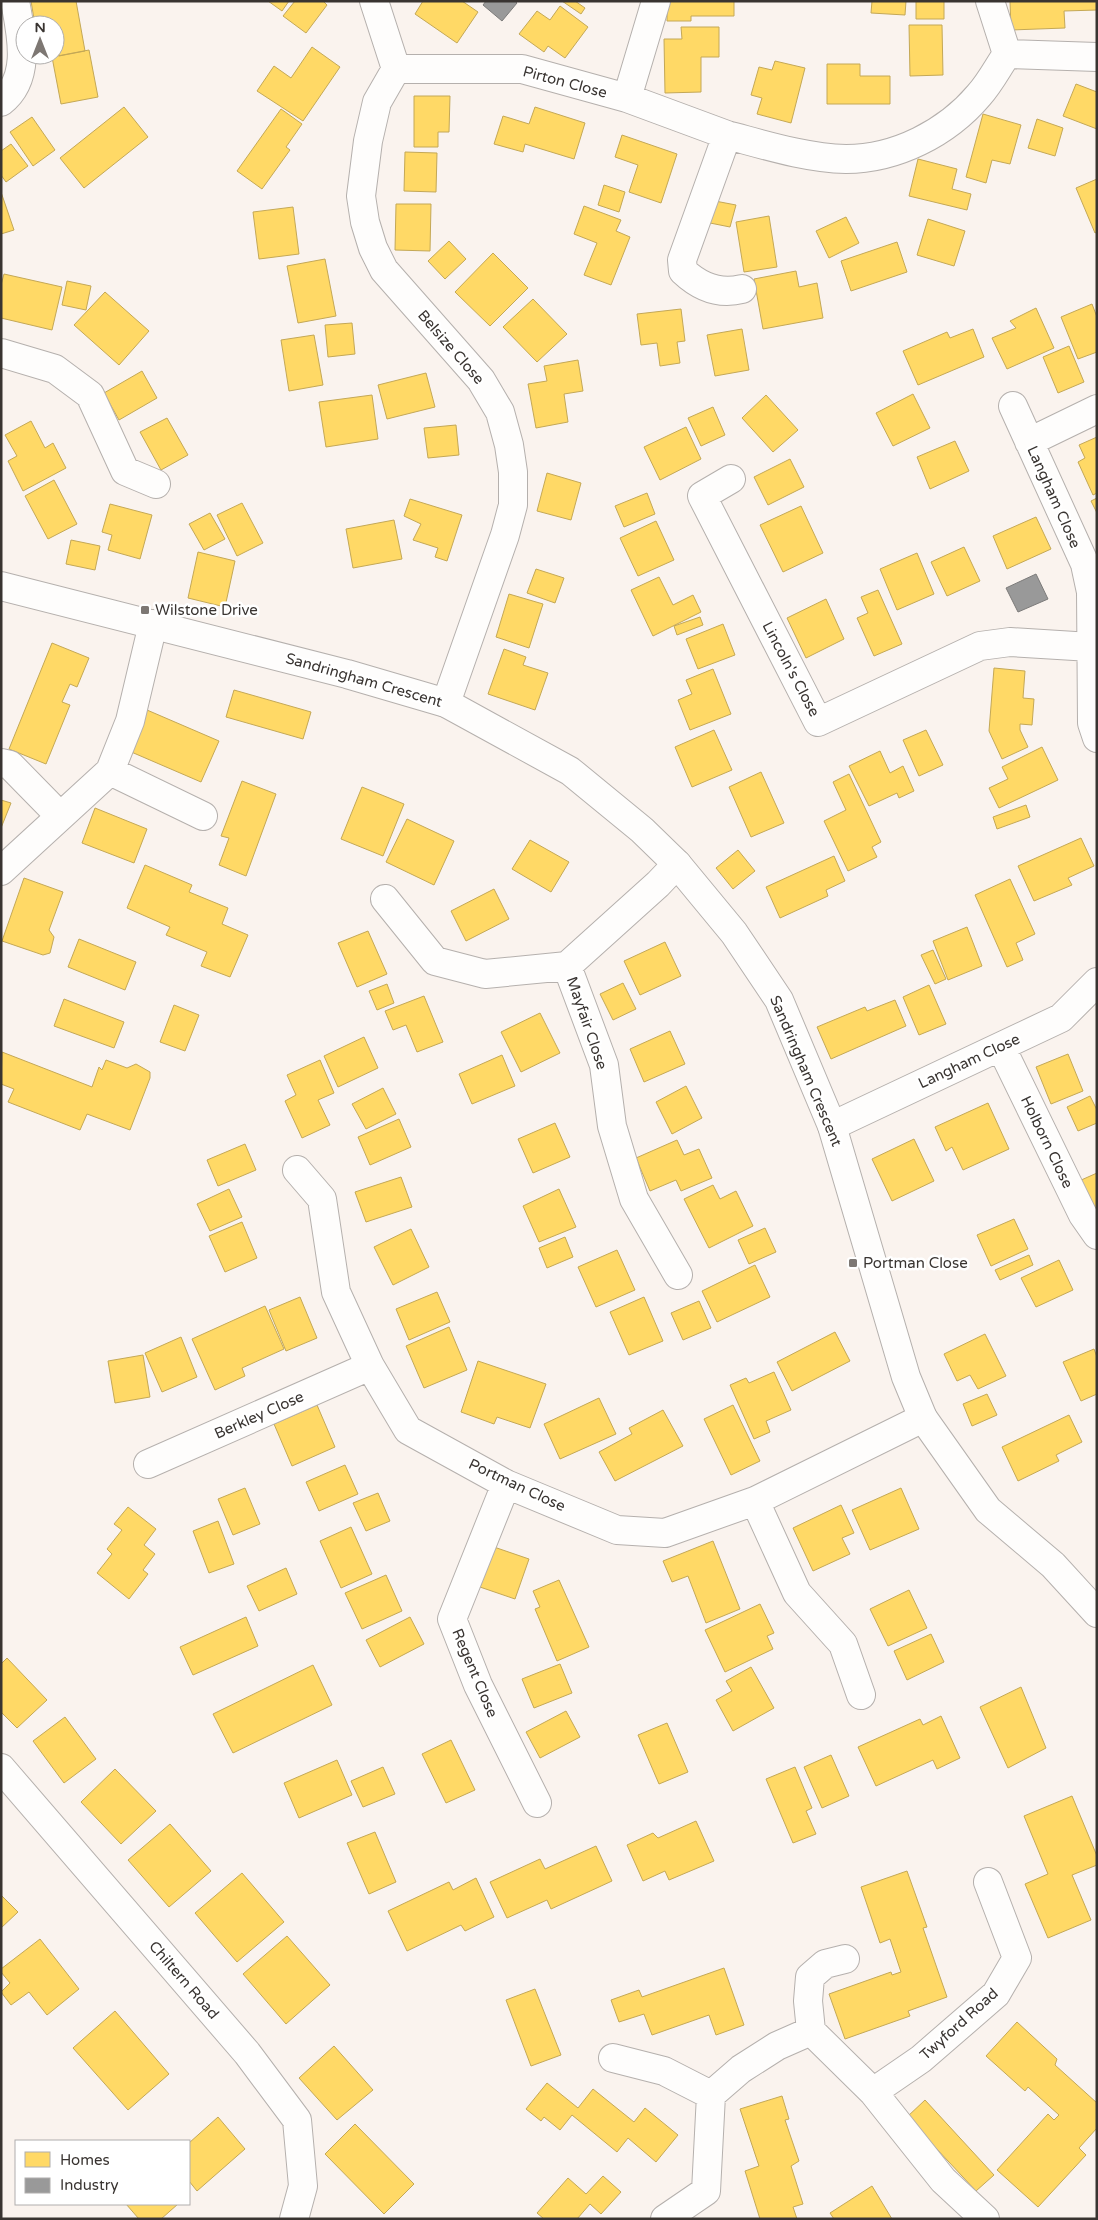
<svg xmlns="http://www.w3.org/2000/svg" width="1098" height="2220" font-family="'Varela Round',sans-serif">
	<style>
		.homes { fill: #ffd966; stroke: #c4a856 }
		.industry { fill: #999; stroke: #7c7b7a }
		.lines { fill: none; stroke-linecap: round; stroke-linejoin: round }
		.minor-casing { stroke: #b5b0ad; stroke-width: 30 }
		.tertiary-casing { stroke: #b5b0ad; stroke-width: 30 }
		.minor { stroke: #fefdfc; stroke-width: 28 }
		.tertiary { stroke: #fefdfc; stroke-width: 28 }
		.poi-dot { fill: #7d7773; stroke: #fff; stroke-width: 2 }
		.labels { text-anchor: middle; stroke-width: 5; stroke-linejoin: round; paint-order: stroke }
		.street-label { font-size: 15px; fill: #393431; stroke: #fff }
		.poi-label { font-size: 15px; fill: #393431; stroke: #fff; text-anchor: start }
	</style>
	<rect width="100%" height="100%" fill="#faf3ee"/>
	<path class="homes" d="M31,1H76L85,51L59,56L55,25H35Z
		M268,1H289L282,11Z
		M295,1H323L327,5L306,33L283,16Z
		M423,1H462L478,12L457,43L415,14Z
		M562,1H575L585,8L581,14Z
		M667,1H734V16H691V21H667Z
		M872,1H906L905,15L871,13Z
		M916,1H944V19H916Z
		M1010,1H1097V10L1064,11L1065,28L1011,30Z
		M560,6L588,27L565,58L548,46L544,52L519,34L537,11L550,20Z
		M909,25H942L943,75L910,76Z
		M681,27H719V57H701V92L665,93L664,39H682Z
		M312,47L340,67L303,121L257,91L274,66L291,78Z
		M89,50L98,97L61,104L52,57Z
		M775,61L805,68L791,123L757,114L762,98L751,95L759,67L772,70Z
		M827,64H860V76H890V104H827Z
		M1076,84L1097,92V129L1063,116Z
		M414,96H450L449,132H438V147H414Z
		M124,107L148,137L84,188L60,158Z
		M535,107L585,123L574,159L525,144L523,152L494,144L503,116L529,124Z
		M281,109L302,124L286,147L290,150L262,189L237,171Z
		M983,114L1021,125L1010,164L992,160L986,183L966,177Z
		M32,117L55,150L33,166L10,132Z
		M1037,119L1063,128L1055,156L1028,148Z
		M622,135L677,154L661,203L629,192L638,165L615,157Z
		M11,144L28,166L6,182L1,175V151Z
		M405,152L437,153L436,192L404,191Z
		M918,159L957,169L952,189L971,194L967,210L909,196Z
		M1097,179V232L1095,233L1076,188Z
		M604,185L625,192L619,212L598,205Z
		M1,192L14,230L1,234Z
		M715,201L736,205L730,227L710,223Z
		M396,204H431L430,251L395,250Z
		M584,206L621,220L616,231L630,237L611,285L584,275L597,243L574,234Z
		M293,207L299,254L259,259L253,212Z
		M769,216L777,267L744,272L736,222Z
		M846,217L859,243L829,258L816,231Z
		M928,219L965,231L954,266L917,255Z
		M449,241L466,259L445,279L428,261Z
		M897,242L907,272L851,291L841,261Z
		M493,253L528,288L490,326L455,292Z
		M325,259L336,316L298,323L287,266Z
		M796,271L799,287L817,283L823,318L763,329L754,279Z
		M4,274L62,287L52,330L1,318V285Z
		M67,281L91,286L86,310L62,305Z
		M105,292L149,331L119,365L74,325Z
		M533,299L567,334L537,362L503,327Z
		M1092,304L1097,317V352L1078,359L1061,317Z
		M1036,308L1054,348L1007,369L992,338L1016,328L1010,321Z
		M681,309L685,341L677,342L680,363L660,366L657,343L641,345L637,314Z
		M352,323L355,354L328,357L325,325Z
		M742,329L749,370L715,376L707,335Z
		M973,329L984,357L918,385L903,351L947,332L950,338Z
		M314,335L323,385L289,391L281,340Z
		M1069,346L1084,382L1058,393L1043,357Z
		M578,360L583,391L564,394L568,422L536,428L528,384L547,381L544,366Z
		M142,371L157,398L119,420L104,393Z
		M426,373L435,407L387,419L378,385Z
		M913,394L930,428L893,446L876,413Z
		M372,395L378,439L326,447L319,402Z
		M766,395L798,430L773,452L742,418Z
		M713,407L725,435L701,446L688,418Z
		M167,418L188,455L161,470L140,432Z
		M31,421L45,448L53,443L66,468L23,491L8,461L17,456L5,435Z
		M456,425L459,455L428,458L424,428Z
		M686,427L701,459L660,480L644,447Z
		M1097,437V493L1093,495L1078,462L1085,458L1079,445Z
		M955,441L969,471L930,489L917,457Z
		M790,459L804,487L768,505L754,477Z
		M547,473L581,483L571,520L537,511Z
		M54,480L77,524L48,539L25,496Z
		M647,493L655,514L624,527L615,506Z
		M1097,498V513L1091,501Z
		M410,499L462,515L447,561L435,557L438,548L413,540L421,524L404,516Z
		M242,503L263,543L237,556L217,515Z
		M110,504L152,515L140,559L108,550L112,535L102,532Z
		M801,506L823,553L783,572L760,525Z
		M210,513L225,539L204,550L189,524Z
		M1036,517L1051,549L1007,569L993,536Z
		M394,520L402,559L353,568L346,529Z
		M656,521L674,560L638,576L620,538Z
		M71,540L100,546L95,570L66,564Z
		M964,547L980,581L947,596L931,562Z
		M198,552L235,561L225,607L188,598Z
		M917,553L934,594L897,610L880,569Z
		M536,569L564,578L555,603L527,593Z
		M659,577L673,605L693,595L701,612L653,636L631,590Z
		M878,590L902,644L874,656L857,618L868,613L861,597Z
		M509,594L543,604L529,648L496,637Z
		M826,599L844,639L806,658L787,618Z
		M700,617L703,625L677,635L674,626Z
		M723,624L735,655L698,669L686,639Z
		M52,643L89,658L77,687L70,684L62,702L70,705L46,764L9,749Z
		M504,649L526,657L523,665L548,673L535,710L488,694Z
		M994,668L1025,671L1023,698L1034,699L1032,725L1020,724V730L1028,747L1002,759L989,731Z
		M713,669L731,714L690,730L678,700L692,694L686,680Z
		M234,690L311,712L303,739L226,717Z
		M147,710L219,741L201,782L129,751Z
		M714,730L732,770L692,787L675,747Z
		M926,730L943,765L919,776L903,740Z
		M1042,747L1058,780L999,808L989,788L1008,779L1002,767Z
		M880,751L890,773L903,766L914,791L899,798L897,793L869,806L849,766Z
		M761,772L784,823L751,837L729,787Z
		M849,774L881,842L872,847L877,857L848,871L824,821L846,810L833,782Z
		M242,781L276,794L246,876L219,865L229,838L221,836Z
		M362,787L404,804L383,856L341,839Z
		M1,800L11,803L1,828Z
		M1026,805L1030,817L997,829L993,817Z
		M95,808L147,829L134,863L82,843Z
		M407,819L454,841L434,885L386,862Z
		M1081,838L1094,866L1068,878L1072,885L1034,901L1018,866Z
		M530,840L569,862L551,892L512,869Z
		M738,850L755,871L733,889L716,868Z
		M834,856L845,881L826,890L828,896L780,918L766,887Z
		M145,865L192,885L189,892L228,908L222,924L248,935L230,977L201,966L207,952L166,935L170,927L127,908Z
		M24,878L63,892L49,930L54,937L50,953L43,955L2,941Z
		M1010,879L1035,934L1016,943L1023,960L1007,967L975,895Z
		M494,889L509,919L466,941L451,911Z
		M967,927L982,966L948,980L933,941Z
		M368,931L387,974L357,987L338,943Z
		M79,939L136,962L125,990L68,967Z
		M665,942L681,976L640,995L624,961Z
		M933,950L946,979L935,984L921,955Z
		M623,983L636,1009L613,1020L600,994Z
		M387,984L394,1003L377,1010L369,991Z
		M929,985L946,1024L919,1035L903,997Z
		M424,996L443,1042L417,1052L406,1025L393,1030L385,1011Z
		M64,999L124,1022L114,1048L54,1026Z
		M895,1000L906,1026L831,1059L817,1027L865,1007L867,1011Z
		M174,1005L199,1015L185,1051L160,1042Z
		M540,1013L560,1053L521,1072L501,1032Z
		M670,1031L685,1064L644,1082L630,1049Z
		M364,1037L378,1068L338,1087L324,1056Z
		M2,1052L92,1087L99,1067L102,1070L106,1060L127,1068L136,1064L150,1072V1078L130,1130L87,1114L80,1130L8,1102L14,1089L1,1084Z
		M1068,1054L1083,1091L1051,1104L1036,1067Z
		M502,1055L515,1086L472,1104L459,1074Z
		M320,1060L334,1093L318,1100L330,1125L302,1138L285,1101L296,1095L287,1075Z
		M686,1086L702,1118L672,1134L656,1102Z
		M383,1088L396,1114L366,1129L352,1104Z
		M1090,1096L1097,1110V1123L1078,1131L1067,1107Z
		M988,1103L1009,1149L963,1170L952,1147L946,1151L935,1127Z
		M399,1119L411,1147L370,1165L358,1137Z
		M555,1123L570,1157L533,1173L518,1139Z
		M914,1139L934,1181L892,1201L872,1159Z
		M677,1140L684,1155L699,1149L712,1178L681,1191L676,1180L650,1191L636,1158Z
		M245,1144L256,1170L218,1186L207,1160Z
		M1097,1173V1220L1079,1181Z
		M401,1177L412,1207L366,1222L355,1192Z
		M713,1185L720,1199L736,1191L753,1226L709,1248L684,1199Z
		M229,1189L242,1217L210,1231L197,1204Z
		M559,1189L576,1227L539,1242L523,1206Z
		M1014,1219L1028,1249L991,1266L977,1235Z
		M242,1222L257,1258L225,1272L209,1236Z
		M765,1228L776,1252L749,1264L738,1240Z
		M411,1229L429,1267L393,1285L374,1247Z
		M565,1237L573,1257L547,1268L539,1248Z
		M617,1250L635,1290L596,1307L578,1267Z
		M1029,1255L1033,1265L1000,1280L995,1270Z
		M1059,1260L1073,1290L1036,1307L1021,1278Z
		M755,1265L770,1297L717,1322L702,1291Z
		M437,1292L450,1322L409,1340L396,1309Z
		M300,1297L317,1338L286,1351L269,1310Z
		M644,1297L663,1341L629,1355L610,1312Z
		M699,1301L711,1328L683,1340L671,1313Z
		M265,1306L284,1349L242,1368L245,1376L215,1390L192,1339Z
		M449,1327L467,1370L424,1388L406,1346Z
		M835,1332L850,1361L792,1391L777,1362Z
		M985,1334L1006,1376L978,1389L970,1375L957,1381L944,1354Z
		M181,1337L197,1377L162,1392L145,1353Z
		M1094,1349L1097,1357V1394L1081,1401L1063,1362Z
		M143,1355L150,1397L115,1403L108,1361Z
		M478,1361L546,1384L530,1428L497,1417L494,1424L461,1412Z
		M774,1372L791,1410L766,1421L770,1432L754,1439L730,1385L746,1378L749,1383Z
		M987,1394L997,1415L972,1426L963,1404Z
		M599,1398L616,1434L560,1459L544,1424Z
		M317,1405L335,1447L292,1466L274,1424Z
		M733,1405L760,1461L731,1475L704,1419Z
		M663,1410L683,1446L615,1481L599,1452L632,1434L629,1428Z
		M1069,1415L1082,1442L1056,1455L1059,1461L1018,1481L1002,1447Z
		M345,1465L358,1494L319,1511L306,1482Z
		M245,1488L260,1524L233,1535L218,1499Z
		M901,1488L919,1529L870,1550L852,1510Z
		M378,1493L390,1521L366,1531L353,1503Z
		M841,1505L854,1533L842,1538L850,1554L813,1571L793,1528Z
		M128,1507L156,1529L144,1545L155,1554L143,1570L148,1574L129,1599L97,1573L112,1554L107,1549L122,1530L114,1524Z
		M218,1521L234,1564L209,1573L193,1531Z
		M351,1527L372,1574L341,1588L320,1541Z
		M713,1541L740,1609L706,1623L688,1576L672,1582L663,1561Z
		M491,1546L529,1559L515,1599L477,1586Z
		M286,1568L297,1594L259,1611L247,1586Z
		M386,1575L402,1611L362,1629L345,1593Z
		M559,1580L589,1647L557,1661L535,1609L540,1607L533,1591Z
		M909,1590L927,1628L888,1646L870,1609Z
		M760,1604L774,1633L767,1636L773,1649L725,1672L705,1630Z
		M246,1617L258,1646L193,1675L180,1647Z
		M410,1617L424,1644L380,1667L366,1640Z
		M931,1634L944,1662L907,1680L894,1651Z
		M7,1658L47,1700L17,1728L1,1712V1664Z
		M560,1664L572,1693L534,1708L522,1679Z
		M313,1665L332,1705L233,1753L213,1714Z
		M751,1667L774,1708L733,1731L716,1700L732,1691L726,1681Z
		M1021,1687L1046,1748L1008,1768L980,1707Z
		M566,1711L580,1737L540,1758L526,1732Z
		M941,1716L960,1758L937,1769L933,1760L876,1786L858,1747L920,1719L923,1725Z
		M65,1717L96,1759L64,1783L33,1741Z
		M667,1723L688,1772L659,1784L638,1735Z
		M451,1740L475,1790L446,1803L422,1754Z
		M831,1755L849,1796L822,1808L804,1767Z
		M337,1760L352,1795L299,1818L284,1783Z
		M383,1767L395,1794L363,1807L351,1781Z
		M795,1767L812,1808L806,1811L816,1834L793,1843L766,1779Z
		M115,1769L156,1811L121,1844L81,1802Z
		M1072,1796L1097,1856V1865L1072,1875L1091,1920L1048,1938L1025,1884L1048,1874L1024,1816Z
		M696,1821L714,1861L669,1880L665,1871L643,1881L627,1845L653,1833L658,1838Z
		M170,1824L211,1871L169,1907L128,1860Z
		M375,1832L396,1882L369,1894L347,1843Z
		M596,1846L612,1881L551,1909L547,1900L507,1918L490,1882L540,1859L545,1869Z
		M907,1871L927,1927L923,1928L947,1997L908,2011L910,2016L845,2039L829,1994L891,1972L892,1975L901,1972L890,1939L880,1943L861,1887Z
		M242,1873L284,1922L237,1962L195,1913Z
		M476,1878L494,1917L465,1931L461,1925L407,1951L388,1911L449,1882L453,1890Z
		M1,1895L18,1912L1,1928Z
		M287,1936L330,1985L286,2024L243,1974Z
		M40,1939L79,1989L47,2015L29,1992L11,2005L1,1992L10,1983L1,1972V1969Z
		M724,1968L744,2025L716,2035L709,2015L652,2035L644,2014L619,2022L611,2000L639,1990L642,1997Z
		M535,1989L561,2055L531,2066L506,2000Z
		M115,2011L169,2074L128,2110L73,2048Z
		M1017,2022L1057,2059L1055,2065L1097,2103V2128L1079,2148L1086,2155L1038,2207L997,2170L1048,2114L1054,2120L1059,2115L1028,2087L1025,2091L986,2056Z
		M334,2046L373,2090L337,2120L299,2078Z
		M547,2083L578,2108L593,2089L634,2122L645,2108L678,2135L656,2162L628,2138L617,2152L572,2115L560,2130L544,2117L541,2121L526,2109Z
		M782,2096L789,2119L785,2120L799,2161L791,2166L803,2204L793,2207L797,2219H760L745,2171L759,2166L740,2109Z
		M925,2100L994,2175L976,2191L907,2117Z
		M218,2117L245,2149L197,2191L189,2181V2143Z
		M355,2124L414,2184L384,2214L325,2154Z
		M603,2176L621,2192L601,2214L590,2204L577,2219H544L537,2213L568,2178L586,2194Z
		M872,2186L892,2219H834L830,2213Z
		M126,2204H178L161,2219H139Z"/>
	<path class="industry" d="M486,1H515L517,3L502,21L483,5Z
		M1036,574L1048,599L1018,612L1006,588Z"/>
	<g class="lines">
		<defs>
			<path id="minor" d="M374,1L396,69L377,102L368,141L361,196L365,222L373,248L384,270L481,380L500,412L509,445L513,472V505L505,535L446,703
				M1007,54L1097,57
				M396,69H522L627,98L727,135L682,260L683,271C700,287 719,295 742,289
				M627,98L656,1
				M1,102C32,78 21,34 15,1
				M727,135C765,145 806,158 846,159C896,159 947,133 979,95C990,83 998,67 1007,54L990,1
				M1,353L55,369L90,395L125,471L156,484
				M1013,406L1085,564L1091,592L1092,723L1097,738
				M1029,442L1097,409
				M731,479L702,496L818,722L980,646L1010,642L1091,647
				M1,763L10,765L60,816
				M110,771L203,816
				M1,871L110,771L130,721L153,624
				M385,899L435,961L485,974L567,966L658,884L677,864
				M567,966L604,1065L612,1126L634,1199L678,1275
				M1001,1047L1083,1215L1097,1235
				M832,1126L1061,1018L1097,982
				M297,1170L322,1199L336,1292L370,1366L408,1430L506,1484L617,1530L665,1533L755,1501L923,1418
				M148,1464L370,1366
				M506,1484L452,1619L478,1685L537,1803
				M755,1501L797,1593L843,1644L861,1695
				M1,1768L247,2053L297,2120L303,2186L294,2219
				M845,1959L825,1964L810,1977L808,2001L811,2031L873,2092L943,2180L985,2219
				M613,2058L664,2071L711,2095
				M873,2092L921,2059L996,1994L1017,1958L988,1882
				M665,2219L706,2191L711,2095L741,2069L777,2046L811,2031"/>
			<path id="tertiary" d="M1,586L347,674L446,703L570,771L642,830L677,864L734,933L779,1000L832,1126L906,1377L923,1418L988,1510L1053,1565L1097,1613"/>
		</defs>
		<use href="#minor" class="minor-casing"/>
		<use href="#tertiary" class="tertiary-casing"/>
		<use href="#minor" class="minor"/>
		<use href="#tertiary" class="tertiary"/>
	</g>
	<g class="poi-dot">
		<rect x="140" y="605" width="10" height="10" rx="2.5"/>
		<rect x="848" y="1258" width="10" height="10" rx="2.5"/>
	</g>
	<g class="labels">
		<g class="street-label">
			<text transform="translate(565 82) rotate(15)" y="5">Pirton Close</text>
			<text transform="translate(451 347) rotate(49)" y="5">Belsize Close</text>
			<text transform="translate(1054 497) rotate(66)" y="5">Langham Close</text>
			<text transform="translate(791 669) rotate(62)" y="5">Lincoln's Close</text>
			<text transform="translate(364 680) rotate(16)" y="5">Sandringham Crescent</text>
			<text transform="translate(587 1023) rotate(71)" y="5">Mayfair Close</text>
			<text transform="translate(969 1061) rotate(-25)" y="5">Langham Close</text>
			<text transform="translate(806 1071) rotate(67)" y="5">Sandringham Crescent</text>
			<text transform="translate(1047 1142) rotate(64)" y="5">Holborn Close</text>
			<text transform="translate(259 1415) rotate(-24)" y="5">Berkley Close</text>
			<text transform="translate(517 1485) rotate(25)" y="5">Portman Close</text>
			<text transform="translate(475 1673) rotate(67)" y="5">Regent Close</text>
			<text transform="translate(184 1980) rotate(49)" y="5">Chiltern Road</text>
			<text transform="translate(959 2024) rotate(-42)" y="5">Twyford Road</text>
		</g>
		<g class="poi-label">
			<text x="155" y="615">Wilstone Drive</text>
			<text x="863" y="1268">Portman Close</text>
		</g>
	</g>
	<rect width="1098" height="2220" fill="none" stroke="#393431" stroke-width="5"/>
	<rect x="15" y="2140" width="175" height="65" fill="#ffffff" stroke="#b0aead"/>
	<rect x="25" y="2152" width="25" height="15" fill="#ffd966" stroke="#b0aead"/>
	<text x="60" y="2165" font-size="15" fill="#393431">Homes</text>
	<rect x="25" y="2178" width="25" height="15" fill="#999999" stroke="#b0aead"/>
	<text x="60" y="2190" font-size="15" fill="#393431">Industry</text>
	<g transform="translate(40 40)"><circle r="24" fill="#ffffff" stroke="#b0aead"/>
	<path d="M0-4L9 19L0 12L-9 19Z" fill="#7d7773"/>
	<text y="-8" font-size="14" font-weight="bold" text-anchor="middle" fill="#393431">N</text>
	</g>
</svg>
